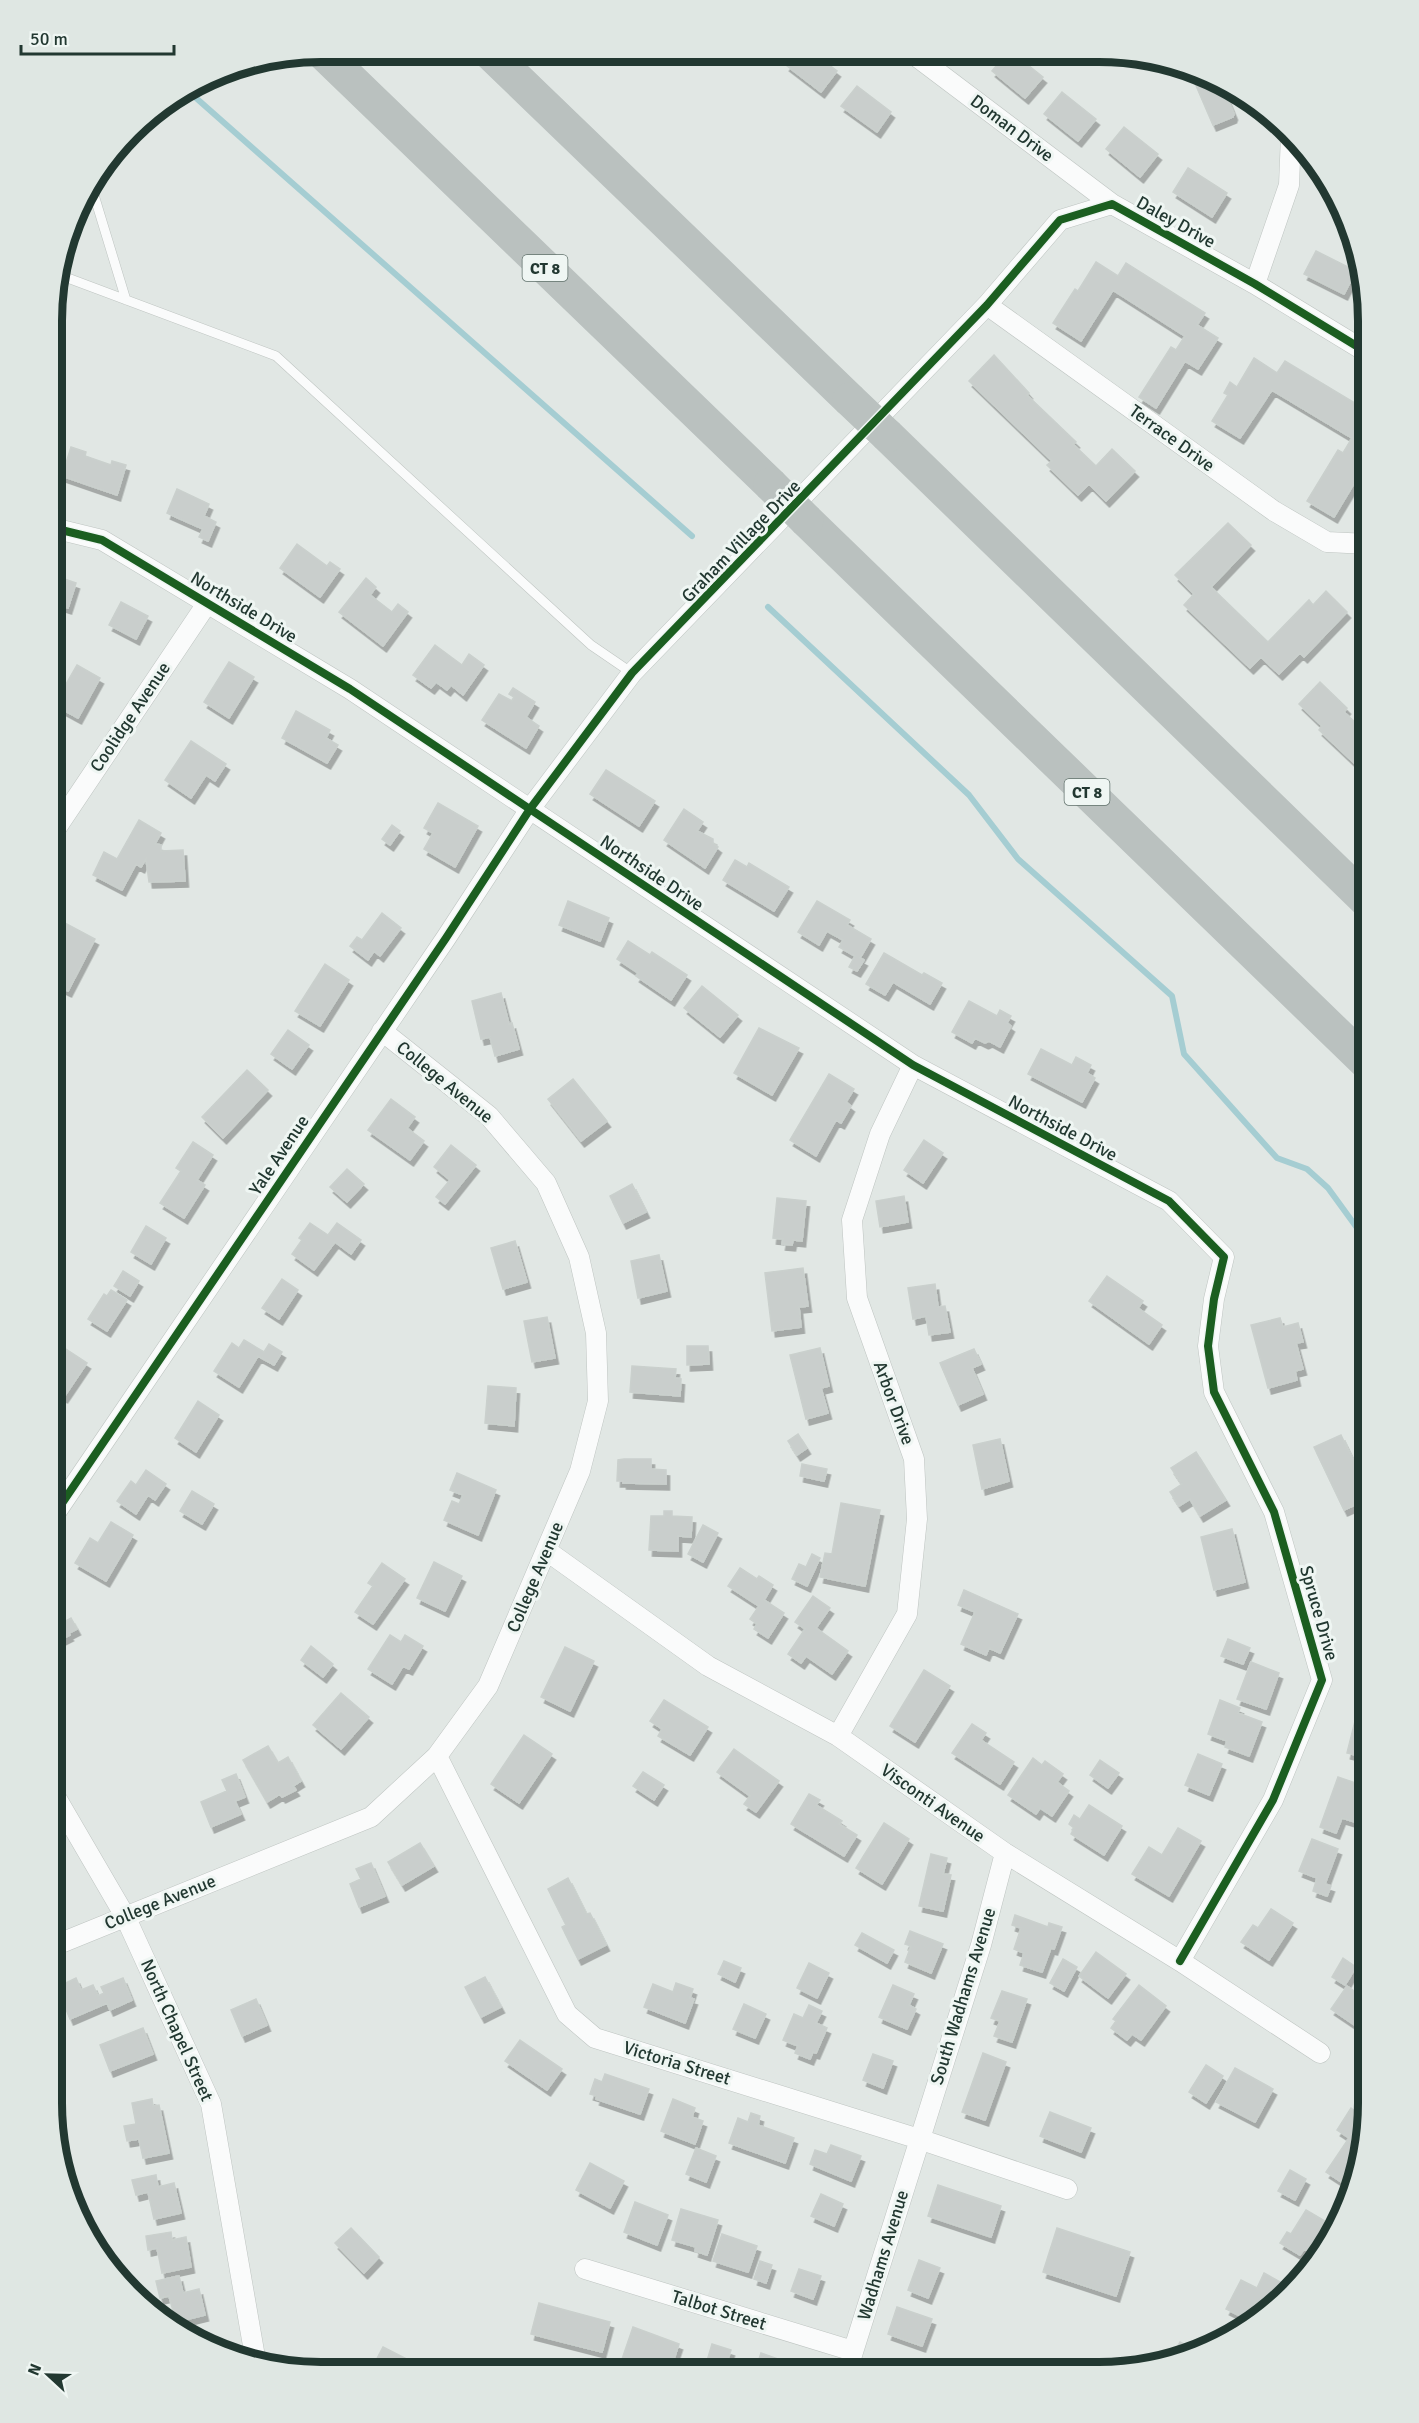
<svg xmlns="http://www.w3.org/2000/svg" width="1419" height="2423" font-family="Signika,sans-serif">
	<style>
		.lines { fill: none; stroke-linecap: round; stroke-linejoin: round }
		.stream { stroke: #a5cdd2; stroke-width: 6 }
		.building { fill: #c9cecc; stroke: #cad0cd; stroke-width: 1.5; filter: url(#shadow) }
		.service-casing { stroke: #bec4c1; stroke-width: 10 }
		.minor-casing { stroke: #bec4c1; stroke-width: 21 }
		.motorway-casing { stroke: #bcc3c1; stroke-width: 34 }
		.service { stroke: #fafbfb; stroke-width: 9 }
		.minor { stroke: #fafbfb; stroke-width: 20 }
		.motorway { stroke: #bac1bf; stroke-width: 33 }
		.motorway-bridge-casing { stroke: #bcc3c1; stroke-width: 34; stroke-linecap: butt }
		.motorway-bridge { stroke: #bac1bf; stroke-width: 33 }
		.cycleway-casing { stroke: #eff6f3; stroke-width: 11 }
		.cycleway { stroke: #1b5e20; stroke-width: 8 }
		.labels { text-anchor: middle; stroke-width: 6; stroke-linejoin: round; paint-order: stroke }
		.shield { fill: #eff6f3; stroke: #60716b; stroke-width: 1.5 }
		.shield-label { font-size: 16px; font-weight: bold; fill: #223831 }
		.street-label { font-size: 18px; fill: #223831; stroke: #eff6f3 }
		.rim { fill: none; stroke: #223831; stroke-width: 8 }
	</style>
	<defs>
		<filter id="shadow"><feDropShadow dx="3.5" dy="6" stdDeviation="0" flood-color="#0004"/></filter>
	</defs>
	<rect width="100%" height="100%" fill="#e1e7e4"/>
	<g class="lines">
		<path class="stream" d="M187,90L692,536
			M768,607L969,795L1018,859L1172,996L1184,1054L1277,1158L1307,1169L1328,1188L1368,1243"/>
	</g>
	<path class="building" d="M795,52H812L837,71L821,92L786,65Z
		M1007,53H1013L1043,77L1025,98L992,71Z
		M1208,75L1221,83L1234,114L1233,117L1213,125L1194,81Z
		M857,86L891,112L877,132L841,106Z
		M1062,92L1096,119L1078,141L1044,114Z
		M1124,127L1158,154L1140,177L1106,149Z
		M1188,168L1227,193L1212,217L1173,192Z
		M1316,251L1356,271L1344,294L1304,274Z
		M1096,262L1118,276L1126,263L1205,313L1197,325L1218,338L1198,369L1185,361L1156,408L1139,397L1171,347L1176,350L1185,336L1113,290L1081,341L1053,323L1075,289L1078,291Z
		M994,355L1029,393L1027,395L1076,442L1073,444L1096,466L1112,449L1135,471L1106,501L1089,484L1078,495L1047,465L1052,461L969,381Z
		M1254,358L1277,373L1285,361L1368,411V426L1366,430L1368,431V473L1362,470L1334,517L1307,501L1338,450L1343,453L1352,438L1272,390L1240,438L1212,421L1228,395L1224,393L1230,382L1237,387Z
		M71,447L86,452L85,456L111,465L112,461L126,465L117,495L62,476Z
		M177,489L209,504L204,516L216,522L208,541L199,537L203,529L167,513Z
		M1228,523L1251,545L1211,587L1268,642L1309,600L1313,605L1326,591L1347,612L1304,657L1300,653L1279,674L1261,657L1250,668L1184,605L1194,594L1175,575Z
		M297,544L327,566L330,562L340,569L320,597L280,568Z
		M53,575L76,583L68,608L53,603Z
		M366,578L376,587L370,595L392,612L398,604L408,612L383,646L339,612Z
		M121,602L148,616L136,639L109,625Z
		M435,645L462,665L469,654L484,665L463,695L451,685L447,690L436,682L431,688L413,675Z
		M229,662L254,677L229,718L204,702Z
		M77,665L100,678L78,718L54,705Z
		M1320,682L1347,708L1344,712L1368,734V785L1363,780L1367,775L1319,730L1322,726L1299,704Z
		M513,688L535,702L526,717L539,726L526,748L482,720L499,694L512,701L514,697L509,694Z
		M296,711L330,730L326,738L338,745L327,763L282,738Z
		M191,741L226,764L215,781L206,775L191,798L165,780Z
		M606,770L655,801L639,826L590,794Z
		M438,803L478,826L455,867L424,849L433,833L424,828Z
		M684,809L703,822L697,831L713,839V843L718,847L705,868L664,840Z
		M139,820L161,833L155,844L161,845V851L183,850L185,881L149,882L146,859L141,867L136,864L122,890L93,875L104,852L117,859Z
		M392,825L400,831L390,845L382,839Z
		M735,860L747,867L749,863L789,887L774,911L723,880Z
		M568,901L609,918L600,941L559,925Z
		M817,901L850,920L847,925L871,939L860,958L864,960L857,971L849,967L855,956L839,947L843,940L827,931L819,945L798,932Z
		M382,913L401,928L380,956L374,951L368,960L350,946L357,937L362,940Z
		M61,921L95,939L68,991L52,983V938Z
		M628,941L650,955L652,952L687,975L671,1000L636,976L638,973L617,959Z
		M884,953L922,975L924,973L942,983L930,1004L893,982L885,995L866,984Z
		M325,964L349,980L320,1026L295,1011Z
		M702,986L738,1015L720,1037L684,1008Z
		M501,993L509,1024L512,1023L519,1049L495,1056L490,1037L481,1039L472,1001Z
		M969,1001L997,1016L1000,1010L1011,1016L1007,1023L1011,1026L1000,1047L989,1041L985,1043L975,1038L972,1043L952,1032Z
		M759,1028L799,1048L772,1095L734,1073Z
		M288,1030L309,1045L292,1069L271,1054Z
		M1041,1049L1072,1065L1076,1057L1091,1065L1087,1073L1095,1078L1082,1102L1028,1074Z
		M247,1070L268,1090L223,1138L202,1117Z
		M829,1074L854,1089L846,1102L851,1106L841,1123L836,1120L816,1156L790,1140Z
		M573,1079L607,1121L581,1141L548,1099Z
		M391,1099L415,1117L407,1128L424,1141L410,1160L368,1130Z
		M924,1140L943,1153L923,1183L904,1170Z
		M193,1142L213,1155L197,1180L205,1185L184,1218L160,1203L181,1171L176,1168Z
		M451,1145L476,1165L445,1204L436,1197L450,1180L434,1167Z
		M347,1169L364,1184L347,1202L330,1187Z
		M632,1184L646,1212L623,1223L610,1196Z
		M904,1196L908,1222L880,1227L876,1201Z
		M777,1198L806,1201L802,1241L793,1240L792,1245L782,1244L783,1239L773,1238Z
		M310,1223L328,1235L337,1223L361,1240L351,1254L335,1242L314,1270L292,1254L302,1240L299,1238Z
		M146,1226L166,1238L151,1264L131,1252Z
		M515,1241L527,1282L503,1289L491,1248Z
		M659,1255L667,1291L638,1298L631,1261Z
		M803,1268L808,1306L799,1307L801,1327L772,1331L765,1273Z
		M123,1271L139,1281L130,1296L114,1286Z
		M1107,1276L1143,1301L1138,1308L1162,1325L1149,1344L1089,1301Z
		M282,1279L298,1290L279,1319L262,1308Z
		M935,1284L938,1307L945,1306L950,1332L929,1335L926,1316L913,1319L908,1288Z
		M111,1290L127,1300L107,1331L88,1319L104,1294L107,1296Z
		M547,1317L555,1358L532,1362L524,1321Z
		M1280,1318L1283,1327L1298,1323L1303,1342L1296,1343L1303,1369L1295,1371L1297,1380L1268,1388L1251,1325Z
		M244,1340L264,1352L269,1344L282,1352L274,1365L258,1356L239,1387L214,1371L232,1343L239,1348Z
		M687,1346H708L709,1364L687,1365Z
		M64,1348L87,1363L64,1397L52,1389V1366Z
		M820,1348L829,1386L821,1388L828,1413L806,1419L790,1355Z
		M974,1349L981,1364L972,1368L983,1394L958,1405L940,1363Z
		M632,1366L676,1369L675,1378L681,1379L680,1396L630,1392Z
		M488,1386L516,1388L514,1426L485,1423Z
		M198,1401L219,1415L196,1452L175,1438Z
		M798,1434L807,1448L797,1455L788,1441Z
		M1341,1435L1368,1491V1499L1344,1510L1314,1447Z
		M1000,1439L1009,1481L982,1489L973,1445Z
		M1196,1452L1226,1500L1200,1516L1190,1499L1179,1506L1170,1492L1182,1484L1171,1468Z
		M624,1459H651V1469L666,1470V1484L623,1483V1481H617L618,1460Z
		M802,1464L827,1469L824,1481L800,1476Z
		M146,1470L166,1484L155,1500L148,1495L136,1514L117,1501L131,1481L136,1485Z
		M457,1473L496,1490L478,1535L444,1520L452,1501L459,1504L463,1495L450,1490Z
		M192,1491L214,1504L202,1524L180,1511Z
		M841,1503L880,1510L865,1586L820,1577L825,1553L832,1554Z
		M664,1511H672V1516L692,1517L691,1537L678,1536V1551L649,1550L651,1516H664Z
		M1368,1517V1550L1359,1519Z
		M111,1522L133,1535L106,1581L75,1563L90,1538L98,1543Z
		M703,1525L718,1533L703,1562L688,1554Z
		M1232,1529L1245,1582L1214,1590L1201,1537Z
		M812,1554L820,1558L807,1586L792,1579L799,1564L806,1567Z
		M434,1562L462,1576L445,1611L417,1598Z
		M382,1563L405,1579L373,1624L355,1612L373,1586L368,1583Z
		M740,1568L757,1579L759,1576L773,1585L764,1600L784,1613L768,1638L754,1629L757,1624L750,1619L759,1606L728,1586Z
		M964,1590L1018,1614L1000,1653L989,1648L986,1655L961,1644L975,1612L958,1605Z
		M813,1596L830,1608L816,1628L848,1651L832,1674L806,1656L801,1663L788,1654L805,1629L795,1622Z
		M52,1608L56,1617L60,1615L64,1622L71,1618L77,1629L69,1633L70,1635L52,1644Z
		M390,1635L401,1642L405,1635L423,1646L409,1669L403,1666L392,1684L368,1669Z
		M1228,1639L1250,1648L1243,1664L1221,1656Z
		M311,1646L333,1664L323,1677L301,1660Z
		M565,1647L594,1661L570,1711L541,1697Z
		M1251,1662L1279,1673L1266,1709L1237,1699Z
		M924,1670L950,1686L915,1742L890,1726Z
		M341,1693L369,1717L341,1749L313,1725Z
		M1368,1699V1758L1347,1753L1355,1721L1361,1723Z
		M664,1700L708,1727L690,1755L658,1736L662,1729L650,1721Z
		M1220,1700L1240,1708L1238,1713L1262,1722L1249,1756L1225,1747L1227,1741L1208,1734Z
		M972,1724L986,1733L981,1740L1014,1762L1000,1784L952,1753Z
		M524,1735L552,1754L519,1803L491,1784Z
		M268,1746L278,1763L288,1757L301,1781L293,1786L296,1790L282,1797L280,1794L267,1802L243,1760Z
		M734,1749L779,1781L756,1812L744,1804L750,1796L717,1772Z
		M1198,1754L1222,1764L1209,1795L1185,1785Z
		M1033,1758L1042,1765L1045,1761L1063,1774L1057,1782L1069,1791L1052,1816L1040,1808L1036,1814L1008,1795Z
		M1100,1760L1119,1773L1108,1788L1090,1775Z
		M643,1772L664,1785L654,1800L633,1786Z
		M236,1774L245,1797L235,1801L241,1814L211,1827L201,1802L227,1791L222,1780Z
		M1338,1777L1367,1787L1365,1793L1368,1794L1367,1810V1813L1359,1810L1355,1822L1342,1818L1336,1833L1320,1827Z
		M809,1794L820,1800L816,1805L842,1821L839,1824L857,1835L844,1856L791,1824Z
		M1089,1805L1122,1826L1104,1855L1071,1834L1074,1828L1069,1824L1074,1815L1080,1819Z
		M884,1823L909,1839L882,1884L856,1868Z
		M1178,1828L1201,1841L1169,1896L1132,1874L1149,1847L1162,1855Z
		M1312,1839L1338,1849L1325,1884L1331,1886L1327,1896L1313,1891L1317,1878L1299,1871Z
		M420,1843L434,1866L402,1885L388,1862Z
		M931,1854L947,1858L943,1874L951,1875L943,1911L919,1906Z
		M371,1863L385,1896L359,1907L350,1884L361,1879L356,1869Z
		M568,1878L586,1914L590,1913L606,1945L578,1959L562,1927L566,1925L548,1889Z
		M1271,1909L1293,1923L1269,1960L1241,1942L1253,1925L1258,1928Z
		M1015,1915L1048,1927L1049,1923L1062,1927L1054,1949L1051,1948L1042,1972L1020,1965L1024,1953L1014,1949L1021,1928L1012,1925Z
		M910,1931L943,1944L931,1973L905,1962L911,1946L905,1944Z
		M862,1933L894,1950L887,1963L855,1945Z
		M1096,1952L1126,1974L1108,1998L1079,1976Z
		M1343,1958L1356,1967L1345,1985L1332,1977Z
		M1063,1959L1077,1967L1064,1991L1050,1983Z
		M724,1961L741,1968L735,1982L718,1974Z
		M809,1963L829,1973L817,1998L797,1988Z
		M485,1977L501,2007L481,2017L465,1987Z
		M76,1978L81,1990L93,1985L98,1996L104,1993L101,1987L123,1978L132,2000L110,2010L107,2003L70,2019L57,1987Z
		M676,1983L693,1989L690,1998L694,1999L685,2023L644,2007L653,1984L673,1992Z
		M893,1985L914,1994L909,2005L916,2009L907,2029L879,2017Z
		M1139,1985L1166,2006L1141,2040L1132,2034L1127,2040L1111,2028L1116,2021L1113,2019Z
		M1347,1986L1367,2000V2014L1359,2028L1331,2009Z
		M1002,1991L1027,1999L1012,2042L994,2036L1000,2021L991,2018Z
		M256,1999L267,2025L242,2036L231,2010Z
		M744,2004L766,2014L755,2038L733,2029Z
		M809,2005L822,2011L816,2023L827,2028L816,2053L813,2052L810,2059L795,2053L798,2046L783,2040L794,2014L803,2018Z
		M143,2028L153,2054L110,2071L100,2045Z
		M520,2040L562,2069L547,2090L505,2061Z
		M983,2053L1006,2062L985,2120L962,2112Z
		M873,2054L893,2061L883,2088L863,2080Z
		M1206,2065L1223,2076L1206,2103L1189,2092Z
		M1235,2068L1273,2089L1255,2122L1216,2102Z
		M605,2074L649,2089L640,2114L596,2099L597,2096L590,2094L595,2079L602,2082Z
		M152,2099L153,2106L159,2105L169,2153L143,2158L139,2139L127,2141L124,2126L136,2124L132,2103Z
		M673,2099L695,2108L692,2117L703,2121L695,2144L661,2131Z
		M1351,2108L1367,2120L1357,2173L1354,2172L1346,2185L1326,2172L1349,2138L1337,2130Z
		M1050,2112L1091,2128L1081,2152L1040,2136Z
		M751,2113L760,2116L758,2125L794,2138L785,2163L729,2143L738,2118L748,2122Z
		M831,2145L861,2156L851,2181L810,2164L815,2150L827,2154Z
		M696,2148L716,2156L706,2182L686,2174Z
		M590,2163L624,2181L610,2208L576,2190Z
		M1290,2170L1306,2179L1295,2200L1278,2191Z
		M156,2175L158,2187L174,2183L181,2213L154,2219L148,2192L136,2195L132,2180Z
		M938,2185L1001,2206L991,2237L928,2216Z
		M821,2194L843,2204L834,2226L811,2216Z
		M635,2202L668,2215L657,2245L624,2232Z
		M681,2209L718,2220L707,2255L695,2251L696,2247L672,2240Z
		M1306,2210L1330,2224L1326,2232L1329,2234L1323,2244L1320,2242L1313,2254L1304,2249L1300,2255L1280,2243L1287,2232L1291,2234Z
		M351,2228L379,2257L364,2273L335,2243Z
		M1057,2228L1130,2252L1116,2296L1043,2272Z
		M171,2232L172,2240L186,2237L191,2267L162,2273L157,2248L148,2250L146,2236Z
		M722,2234L757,2246L748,2272L713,2261Z
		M919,2260L940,2268L928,2298L908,2290Z
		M760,2261L772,2265L766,2283L754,2279Z
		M799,2269L821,2276L813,2299L791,2291Z
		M1264,2273L1291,2288L1265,2314L1256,2309L1250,2321L1226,2309L1241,2280L1257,2288Z
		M179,2276L183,2293L199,2289L205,2315L176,2322L169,2296L160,2298L156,2281Z
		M539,2303L610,2322L602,2352L531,2334Z
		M897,2307L932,2319L922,2346L888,2334Z
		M633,2327L679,2344L670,2371H637L620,2365Z
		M1180,2342L1199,2352L1171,2358Z
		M712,2344L731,2350L724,2371H704Z
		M383,2347L428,2370H371Z
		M761,2353L803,2368L802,2371H755Z"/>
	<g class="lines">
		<defs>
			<path id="service" d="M91,185L126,300
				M57,274L276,356L591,645L632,673"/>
			<path id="minor" d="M912,53L1112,204
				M1255,284L1289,185L1291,135
				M987,305L1274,511L1327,542L1368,544
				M53,528L102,540L350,689L913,1065L1169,1201L1224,1257L1214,1299L1208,1346L1214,1392L1274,1512L1322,1680L1273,1800L1180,1961
				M53,833L208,602
				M52,1518L446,938L530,809L632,673L987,305L1060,220L1112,204L1255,284L1368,353
				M547,1551L708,1666L838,1736L1005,1853L1180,1961L1320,2053
				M838,1736L907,1614L917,1519L914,1459L857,1298L852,1220L880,1134L913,1065
				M437,1756L567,2014L595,2038L919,2139L1067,2189
				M51,1789L125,1916L211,2104L255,2357L257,2362
				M51,1947L371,1817L437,1756L488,1686L580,1471L598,1401L596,1333L579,1257L546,1183L489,1116L382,1031
				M585,2269L853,2351
				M847,2371L981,1945L1005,1853"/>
			<path id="motorway" d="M321,51L770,484
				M488,51L849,399
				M888,436L1368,902
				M807,521L1368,1064"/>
		</defs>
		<use href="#service" class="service-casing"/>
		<use href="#minor" class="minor-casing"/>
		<use href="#motorway" class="motorway-casing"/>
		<use href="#service" class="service"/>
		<use href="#minor" class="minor"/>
		<use href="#motorway" class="motorway"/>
		<defs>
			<path id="motorway-bridge" d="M849,399L888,436
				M770,484L807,521"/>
		</defs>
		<use href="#motorway-bridge" class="motorway-bridge-casing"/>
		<use href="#motorway-bridge" class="motorway-bridge"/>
		<defs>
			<path id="cycleway" d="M53,528L102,540L350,689L913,1065L1169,1201L1224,1257L1214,1299L1208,1346L1214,1392L1274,1512L1322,1680L1273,1800L1180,1961
				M52,1518L446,938L530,809L632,673L987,305L1060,220L1112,204L1255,284L1368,353"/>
		</defs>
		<use href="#cycleway" class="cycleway-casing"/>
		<use href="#cycleway" class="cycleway"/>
	</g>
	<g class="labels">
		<g class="shield">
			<rect x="522.5" y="255" width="45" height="26" rx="4.5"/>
			<rect x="1064.5" y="779" width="45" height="26" rx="4.5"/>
		</g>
		<g class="shield-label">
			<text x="545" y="274">CT 8</text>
			<text x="1087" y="798">CT 8</text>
		</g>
		<g class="street-label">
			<text transform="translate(1012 128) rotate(37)" y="6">Doman Drive</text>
			<text transform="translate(1176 222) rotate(29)" y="6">Daley Drive</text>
			<text transform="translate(1172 438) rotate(36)" y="6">Terrace Drive</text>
			<text transform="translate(741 541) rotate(-46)" y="6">Graham Village Drive</text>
			<text transform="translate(244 607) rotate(31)" y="6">Northside Drive</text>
			<text transform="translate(130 717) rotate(-56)" y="6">Coolidge Avenue</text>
			<text transform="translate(652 873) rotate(34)" y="6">Northside Drive</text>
			<text transform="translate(445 1082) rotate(39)" y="6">College Avenue</text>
			<text transform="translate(1063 1128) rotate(28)" y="6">Northside Drive</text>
			<text transform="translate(279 1155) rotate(-56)" y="6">Yale Avenue</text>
			<text transform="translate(894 1403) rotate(70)" y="6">Arbor Drive</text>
			<text transform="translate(535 1577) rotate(-67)" y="6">College Avenue</text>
			<text transform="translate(1319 1613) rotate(74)" y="6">Spruce Drive</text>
			<text transform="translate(933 1803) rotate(35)" y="6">Visconti Avenue</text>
			<text transform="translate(160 1902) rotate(-22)" y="6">College Avenue</text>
			<text transform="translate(963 1996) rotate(-73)" y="6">South Wadhams Avenue</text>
			<text transform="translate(177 2030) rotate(66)" y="6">North Chapel Street</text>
			<text transform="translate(677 2063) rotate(17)" y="6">Victoria Street</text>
			<text transform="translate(883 2255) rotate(-73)" y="6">Wadhams Avenue</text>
			<text transform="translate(719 2310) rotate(17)" y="6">Talbot Street</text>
		</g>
	</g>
	<path d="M0 0H1419V2423H0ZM321 62H1099A259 259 0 0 1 1358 321V2103A259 259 0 0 1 1099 2362H321A259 259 0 0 1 62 2103V321A259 259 0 0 1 321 62Z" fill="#dfe7e3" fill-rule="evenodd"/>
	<path class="rim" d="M321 62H1099A259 259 0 0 1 1358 321V2103A259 259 0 0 1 1099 2362H321A259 259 0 0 1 62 2103V321A259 259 0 0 1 321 62Z"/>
	<g transform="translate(48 2375) rotate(292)" stroke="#eff6f3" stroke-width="4.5" paint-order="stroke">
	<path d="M0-4.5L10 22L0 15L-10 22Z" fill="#223831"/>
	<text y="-9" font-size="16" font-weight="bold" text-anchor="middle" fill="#223831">N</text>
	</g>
	<path d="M21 45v9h153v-9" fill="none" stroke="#223831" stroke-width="3"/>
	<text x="30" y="45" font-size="18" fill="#223831" stroke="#eff6f3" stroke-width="4.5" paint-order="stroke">50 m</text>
</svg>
